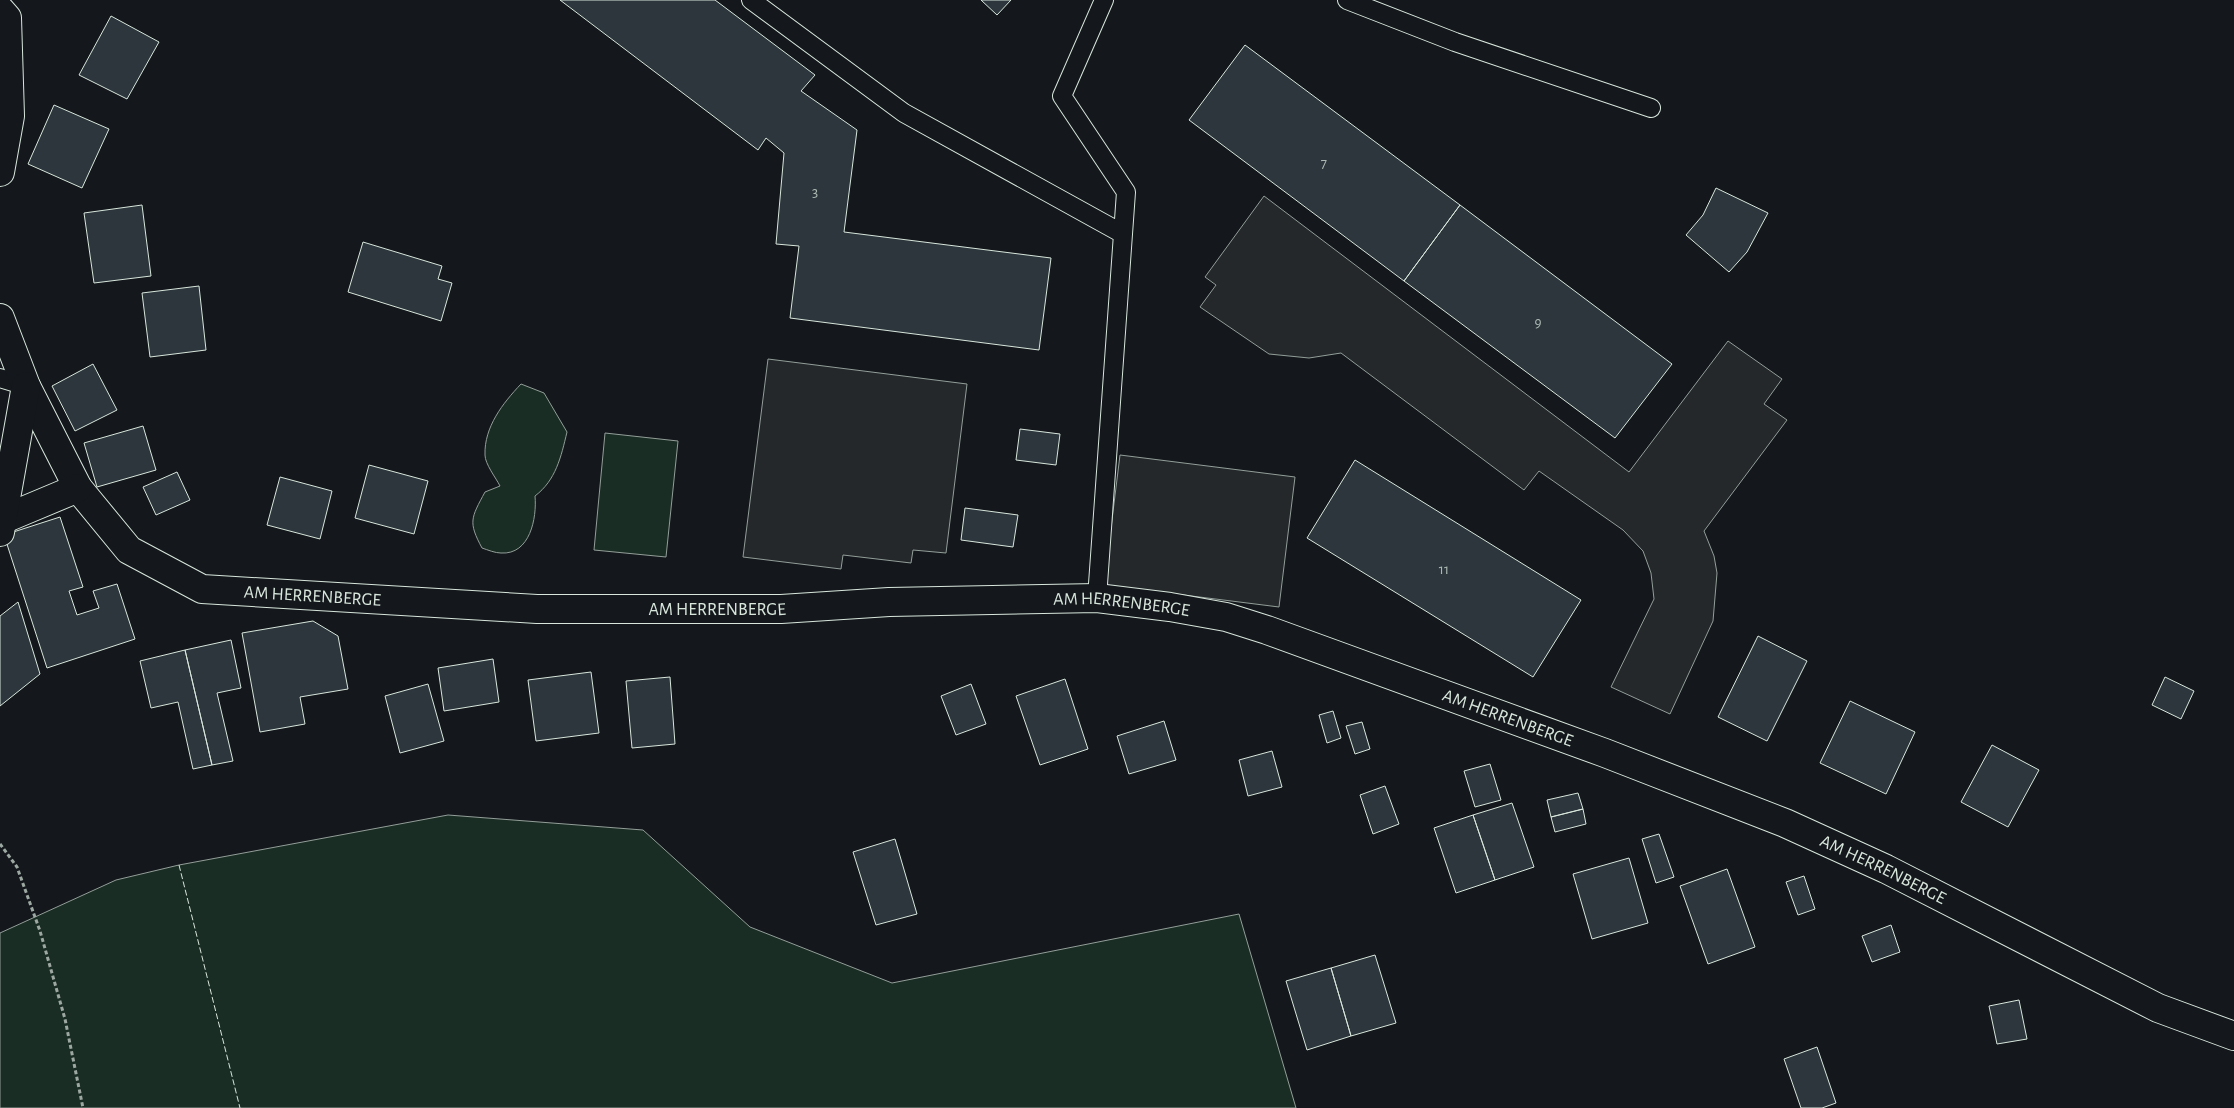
<svg xmlns="http://www.w3.org/2000/svg" width="2234" height="1108" font-family="'Alegreya Sans',sans-serif">
	<style>
		.green { fill: #1a2d24; stroke: #939e99 }
		.parking { fill: #24282b; stroke: #939e99 }
		.building { fill: #2c363c; stroke: #d8e6dc }
		.lines { fill: none; stroke-linecap: round; stroke-linejoin: round }
		.lane-casing { stroke: #d8e6dc; stroke-width: 20 }
		.street-casing { stroke: #d8e6dc; stroke-width: 30 }
		.path { stroke: #9da8a2; stroke-width: 3; stroke-dasharray: 4 2.5; stroke-linecap: butt }
		.lane { stroke: #14181c; stroke-width: 18 }
		.street { stroke: #14181c; stroke-width: 28 }
		.fence { stroke: #d8e6dc; stroke-width: 1; stroke-dasharray: 6 2.5; stroke-linecap: butt }
		.labels { text-anchor: middle; stroke-width: 4; stroke-linejoin: round; paint-order: stroke }
		.number-label { font-size: 15px; fill: #adbab4 }
		.street-label { font-size: 18px; fill: #d8e6dc; stroke: #14181c }
	</style>
	<rect width="100%" height="100%" fill="#14181c"/>
	<path class="green" d="M521,384L544,393L567,432C561,457 556,480 535,496C537,518 530,555 501,553C495,553 488,550 482,548C468,522 471,518 485,492L500,486C496,478 485,464 485,455C484,427 503,403 521,384Z
		M605,433L678,441L666,557L594,550Z
		M448,815L643,830L750,927L892,983L1239,914L1296,1108H0V933L116,880L179,865Z"/>
	<path class="parking" d="M1264,196L1629,472L1728,341L1782,379L1764,404L1787,420L1704,531L1714,556L1717,573L1713,621L1670,714L1611,687L1654,599L1651,573L1643,551L1623,530L1539,471L1524,490L1341,353L1309,358L1269,354L1200,307L1216,285L1205,277Z
		M768,359L967,384L946,553L913,550L911,563L843,555L841,569L743,557Z
		M1120,455L1295,477L1279,607L1104,585Z"/>
	<path class="building" d="M560,0H715L815,75L801,91L857,130L844,232L1051,258L1039,350L790,318L799,246L776,244L784,153L766,138L758,150Z
		M981,0H1011L997,15Z
		M111,16L159,42L127,99L79,75Z
		M1245,45L1460,205L1404,281L1189,120Z
		M54,105L109,129L82,188L28,164Z
		M1716,188L1768,213L1747,252L1729,272L1686,235L1703,215Z
		M142,205L151,276L94,283L84,213Z
		M1460,205L1672,364L1615,438L1404,281Z
		M363,242L442,266L438,279L452,283L441,321L348,292Z
		M199,286L206,350L150,357L142,293Z
		M93,364L117,410L75,431L52,386Z
		M143,426L156,470L97,487L84,443Z
		M1020,429L1060,434L1056,465L1016,460Z
		M1355,460L1581,600L1533,677L1307,538Z
		M369,465L428,481L414,534L355,518Z
		M177,472L190,500L156,515L143,487Z
		M280,477L332,491L320,539L267,525Z
		M965,508L1018,515L1013,547L961,540Z
		M60,517L83,587L69,591L77,615L99,608L93,591L117,584L135,639L47,668L4,535Z
		M18,602L40,674L0,706V616Z
		M313,621L338,636L348,689L300,697L305,724L260,732L242,633Z
		M1758,636L1807,661L1767,741L1718,717Z
		M231,640L241,688L217,693L233,761L212,765L185,650Z
		M185,650L212,765L193,769L178,702L151,708L140,661Z
		M493,659L499,702L444,711L438,668Z
		M591,672L599,733L536,741L528,680Z
		M670,677L675,744L632,748L626,681Z
		M2165,677L2194,691L2181,719L2152,705Z
		M1065,679L1088,749L1040,765L1016,696Z
		M428,684L444,741L400,753L385,696Z
		M971,684L986,724L956,735L941,696Z
		M1850,701L1915,732L1886,794L1820,763Z
		M1333,711L1341,738L1327,743L1319,715Z
		M1164,721L1176,760L1129,774L1117,736Z
		M1362,722L1370,749L1355,754L1346,726Z
		M1992,745L2039,770L2008,827L1961,802Z
		M1272,751L1282,787L1248,796L1239,760Z
		M1490,764L1501,800L1475,807L1464,771Z
		M1385,786L1399,824L1373,834L1360,795Z
		M1578,793L1583,809L1551,817L1547,800Z
		M1512,803L1534,867L1495,880L1473,815Z
		M1583,809L1586,824L1555,832L1551,817Z
		M1473,815L1495,880L1456,893L1434,828Z
		M1659,834L1674,877L1656,883L1642,839Z
		M895,839L917,914L876,925L853,852Z
		M1629,858L1648,923L1592,939L1573,874Z
		M1727,869L1755,947L1708,964L1680,886Z
		M1804,876L1815,909L1798,915L1786,882Z
		M1891,925L1900,952L1872,962L1862,936Z
		M1375,955L1396,1023L1351,1036L1331,968Z
		M1331,968L1351,1036L1307,1050L1286,981Z
		M2019,1000L2027,1039L1997,1044L1989,1006Z
		M1817,1047L1836,1103L1822,1108H1801L1784,1059Z"/>
	<g class="lines">
		<defs>
			<path id="lane" d="M751,0L904,113L1123,234
				M1347,0L1455,42L1651,108
				M0,378L26,386
				M1097,598L1126,192L1062,96L1104,0"/>
			<g id="street">
				<path d="M0,10L7,18L10,116L0,172"/>
				<path id="s1" d="M0,318L26,386L78,488L129,550L202,589L537,609H781L889,602L1097,598L1170,607L1226,617L1267,630L1605,753L1785,823L1886,869L2158,1008L2234,1036"/>
				<path d="M4,519L78,488"/>
				<path d="M0,532L26,386"/>
			</g>
		</defs>
		<use href="#lane" class="lane-casing"/>
		<use href="#street" class="street-casing"/>
		<path class="path" d="M0,844L17,867L40,931L65,1019L83,1108"/>
		<use href="#lane" class="lane"/>
		<use href="#street" class="street"/>
		<path class="fence" d="M179,865L240,1108"/>
	</g>
	<g class="labels">
		<g class="number-label">
			<text x="1324" y="168">7</text>
			<text x="815" y="197">3</text>
			<text x="1538" y="327">9</text>
			<text x="1444" y="574">11</text>
		</g>
		<g class="street-label">
			<text dy="6" stroke="none"><textPath href="#s1" startOffset="461">AM HERRENBERGE</textPath></text>
			<text dy="6" stroke="none"><textPath href="#s1" startOffset="1271">AM HERRENBERGE</textPath></text>
			<text dy="6" stroke="none"><textPath href="#s1" startOffset="866">AM HERRENBERGE</textPath></text>
			<text dy="6" stroke="none"><textPath href="#s1" startOffset="1676">AM HERRENBERGE</textPath></text>
			<text dy="6" stroke="none"><textPath href="#s1" startOffset="2081">AM HERRENBERGE</textPath></text>
		</g>
	</g>
</svg>
